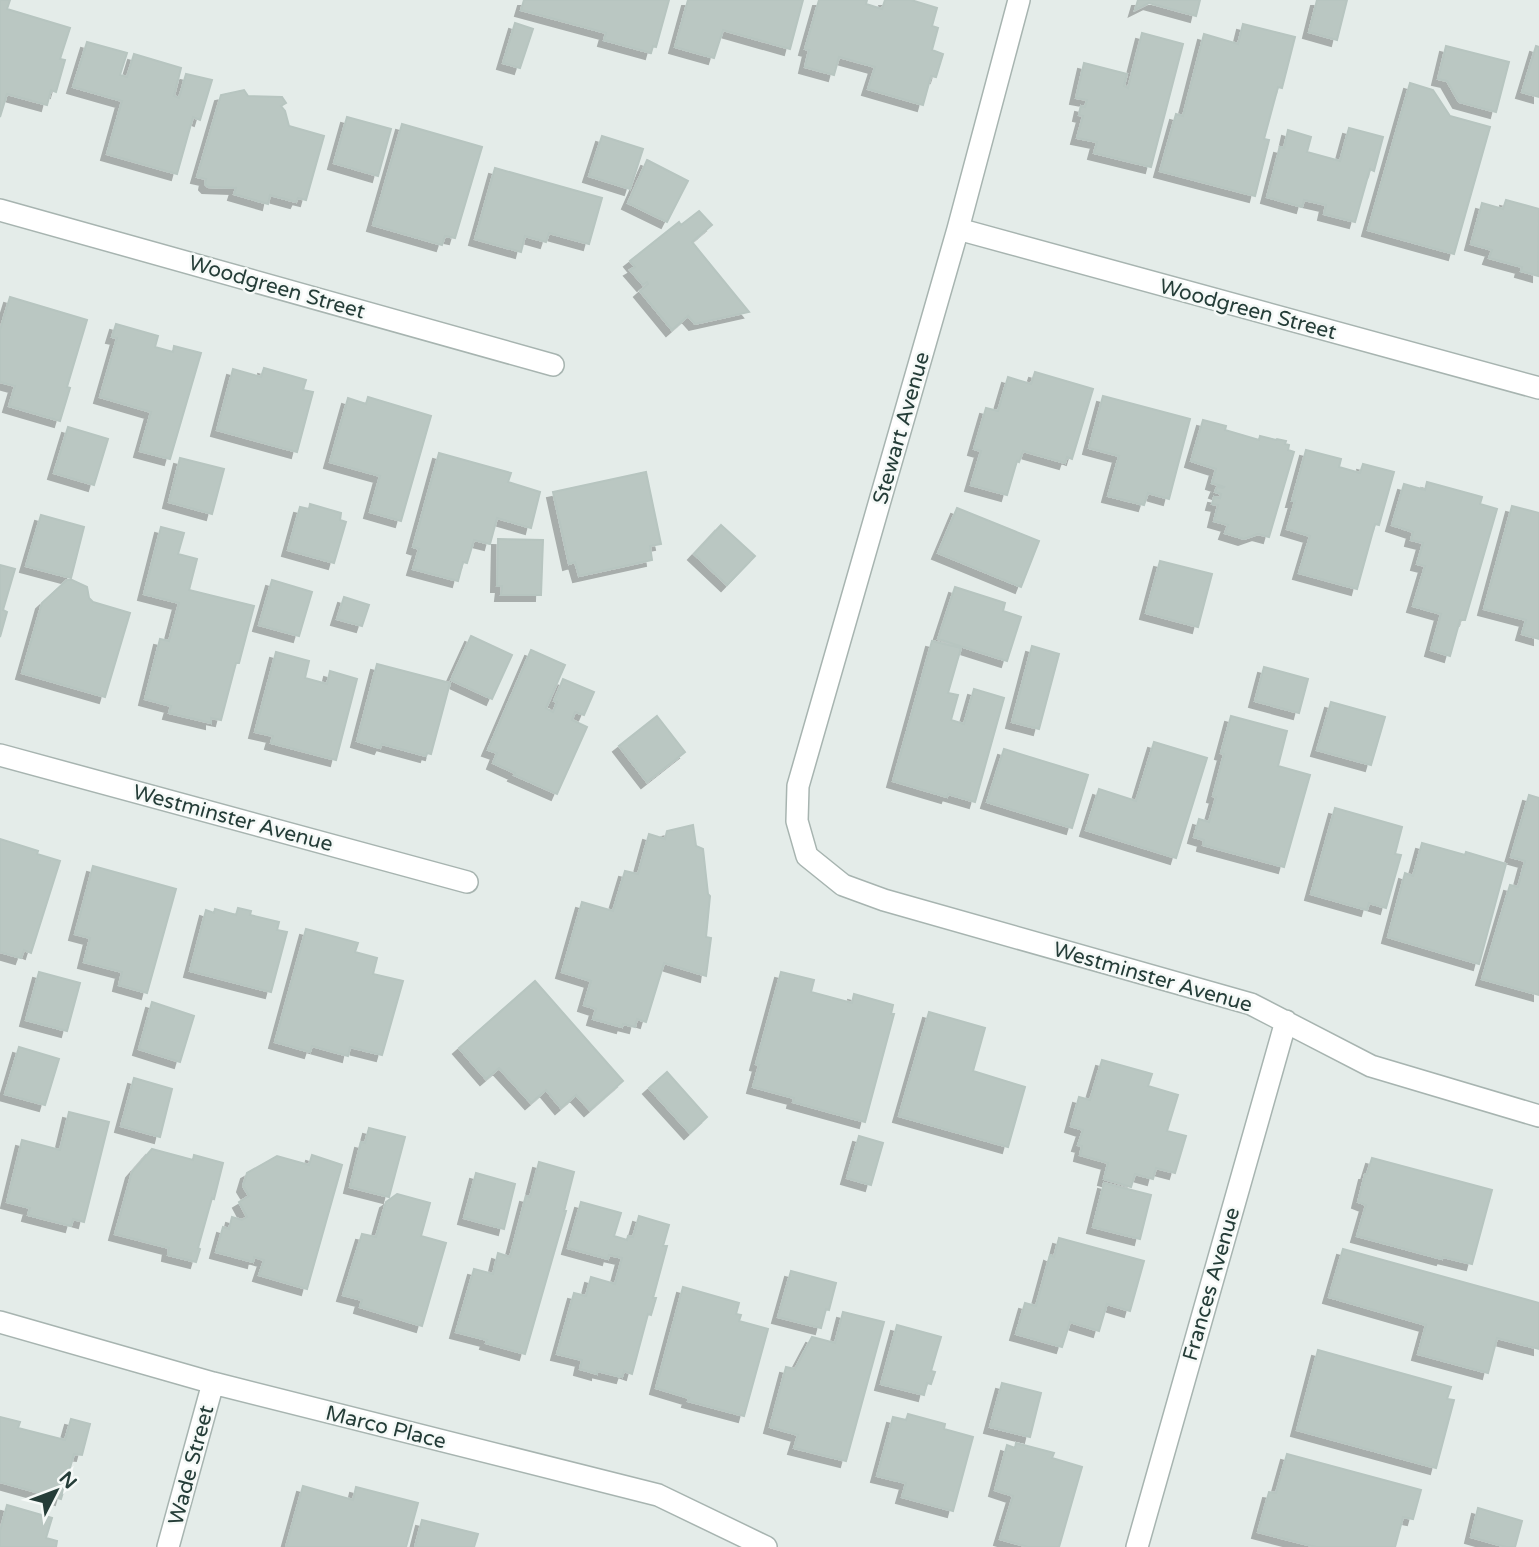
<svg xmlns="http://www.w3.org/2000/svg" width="1539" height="1547" font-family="'Varela Round',sans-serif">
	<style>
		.building { fill: #bac7c2; stroke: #b7c5c0; stroke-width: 2; filter: url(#shadow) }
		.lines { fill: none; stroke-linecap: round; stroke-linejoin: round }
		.minor-casing { stroke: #a7b4b0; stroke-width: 24 }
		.minor { stroke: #fff; stroke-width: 21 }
		.labels { text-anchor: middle; stroke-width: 5; stroke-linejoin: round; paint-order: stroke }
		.street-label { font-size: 21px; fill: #253d38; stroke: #f5f9f7 }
	</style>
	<defs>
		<filter id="shadow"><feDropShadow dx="-6" dy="6" stdDeviation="0" flood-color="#0004"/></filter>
	</defs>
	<rect width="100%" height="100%" fill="#e4ece9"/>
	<path class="building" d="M0,0H10L7,9L70,28L60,59L65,60L56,92L51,90L47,105L7,94L0,117Z
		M524,0H669L656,47L653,46L651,53L604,40L606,33L521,10Z
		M688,0H803L790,49L723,30L714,58L675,47Z
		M819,0H867L866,4L882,9L885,0H911L937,8L932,26L938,28L932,50L943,54L936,77L931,76L923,105L868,89L875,67L839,57L834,75L805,67L809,50L805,49Z
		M1138,0H1200L1196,16L1149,3L1135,10Z
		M1317,0H1347L1337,40L1309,32Z
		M515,23L533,29L520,68L503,63Z
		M1243,24L1295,37L1282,88L1278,87L1264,139L1269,140L1255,196L1160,171L1176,114L1183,116L1204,34L1238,44Z
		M1142,33L1183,44L1151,167L1094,153L1097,142L1077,138L1083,116L1079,115L1081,106L1085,107L1087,100L1076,98L1084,63L1127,74L1124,86L1128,88Z
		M87,42L127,53L120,75L127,77L134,54L181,68L174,96L179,98L186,74L212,80L200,120L193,117L177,174L107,154L122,101L73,87Z
		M1446,46L1509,62L1496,112L1459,102L1447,81L1438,79Z
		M1536,46L1539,47V97L1522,92Z
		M1410,83L1433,90L1450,116L1490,127L1454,254L1368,230Z
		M244,90L248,96L282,97L286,103L281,106L285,111L289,126L324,136L306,200L298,198L296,202L270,195L268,204L234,194L236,188L208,187L205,184L206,179L197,177L221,95Z
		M347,117L391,129L378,176L334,163Z
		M402,124L482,147L455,238L445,236L442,245L373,225Z
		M1349,128L1383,137L1374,171L1370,169L1355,222L1324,214L1326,205L1304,200L1302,207L1267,197L1280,147L1284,148L1288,130L1311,137L1307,152L1340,161Z
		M602,136L643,149L630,189L589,176Z
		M647,160L688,181L667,222L628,203Z
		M495,168L602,198L589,244L549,233L546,242L525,236L521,252L475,239Z
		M1506,200L1539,209L1538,276L1521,271L1522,267L1489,258L1492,250L1471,244L1482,203L1503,209Z
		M699,211L712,225L692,242L749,312L695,324L688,316L672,330L640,291L648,284L647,282L643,285L630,270L635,267L630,261L679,222L681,225Z
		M10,297L87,320L67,387L70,388L60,421L9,406L15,386L0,382V330Z
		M116,324L158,336L155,347L173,352L174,346L201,353L170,459L140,451L151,412L100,397L117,338L112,337Z
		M264,368L306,380L303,390L313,392L297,452L217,430L233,369L261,377Z
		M1035,372L1093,389L1072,459L1067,457L1065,463L1023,451L1019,462L1017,461L1007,495L971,485L981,451L974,449L986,408L998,411L1008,377L1031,384Z
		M1103,396L1190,419L1169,499L1148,493L1144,505L1108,496L1119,456L1089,448Z
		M368,397L431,416L401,521L370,512L380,476L330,462L348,398L366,404Z
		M1203,420L1226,426L1225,430L1259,440L1260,436L1276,440L1277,439L1286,441L1285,444L1289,445L1288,450L1294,452L1269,537L1258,534L1244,539L1225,533L1228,525L1214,521L1218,505L1212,504L1214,497L1220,498L1221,494L1215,492L1217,487L1223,488L1224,487L1212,483L1216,469L1191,461Z
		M68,427L108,439L94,485L54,473Z
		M1306,450L1341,459L1339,467L1360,473L1363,464L1394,472L1379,525L1375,524L1357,589L1299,573L1310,536L1287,529L1295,501H1292Z
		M439,453L511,473L508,482L540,492L531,528L497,518L490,544L474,540L467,563L463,562L458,581L413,569L419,549L413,547Z
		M180,458L224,469L212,514L169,502Z
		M646,472L661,544L650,546L652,560L579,576L575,562L569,564L553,492Z
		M1427,482L1482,497L1480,504L1497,509L1465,620H1460L1450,656L1431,650L1441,614L1413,606L1425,566L1417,564L1423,543L1411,540L1413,532L1392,525L1404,484L1425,490Z
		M310,504L341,513L340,520L346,522L334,563L288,550L300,507L309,509Z
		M1512,506L1539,513V639L1522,634L1526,620L1484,609Z
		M957,508L1039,541L1021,587L938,553Z
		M41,515L84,527L71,578L26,566Z
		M721,525L755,556L727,585L694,554Z
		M161,527L184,533L178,554L197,559L189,590L254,606L239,663H236L221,720L211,718V723L169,713L171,706L145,699L160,639L169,641L179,603L144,594Z
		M498,539L543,540L541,595H501L502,586H497Z
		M1160,561L1212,574L1198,627L1146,613Z
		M0,565L15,569L3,610L7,612L0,637Z
		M67,580H72L87,587L89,598L93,602L130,613L105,697L22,673L42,603Z
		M272,580L312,592L299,636L259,625Z
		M955,587L1005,603L1003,611L1021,617L1007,661L938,639Z
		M344,597L369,605L362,626L337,619Z
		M471,636L512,655L492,699L451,680Z
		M932,641L961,648L948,693L958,695L951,720L964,724L974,689L1004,698L975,802L948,794L947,797L893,781Z
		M1032,646L1059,654L1039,729L1012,722Z
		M531,650L565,665L546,708L553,712L557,702L554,701L563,679L594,692L584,715L575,712L572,720L587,727L557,794L514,775L515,773L493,763L497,753L488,750Z
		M276,652L309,661L305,678L327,684L330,671L357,679L336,760L271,743L273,736L255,732Z
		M377,664L450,683L431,754L427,753L426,756L382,744L380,748L357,741Z
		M1264,667L1308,679L1299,713L1255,701Z
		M1331,702L1385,717L1371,765L1317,750Z
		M657,716L685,752L647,782L619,746Z
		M1231,716L1287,731L1278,766L1310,775L1284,867L1203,845L1204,840L1194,837L1199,819L1209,822L1216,797L1213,796L1224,754L1221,753Z
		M1154,742L1207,758L1176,858L1086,830L1099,789L1136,801Z
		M1004,749L1088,775L1072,828L987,802Z
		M1529,795L1539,798V995L1482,979L1510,885L1518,887L1525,861L1511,857Z
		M1335,808L1402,827L1395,854L1401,855L1386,908L1369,903L1367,910L1311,894Z
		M693,825L696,846L703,849L708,894L710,896L706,937L711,938L706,976L664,963L646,1022L637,1019L635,1027L623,1024L622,1027L593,1019L596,1009L584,1005L591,981L562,972L582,902L613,911L625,871L638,874L649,834L665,839L667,831Z
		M0,839L38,851L37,854L60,861L31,953L24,950L21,958L0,952Z
		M1422,843L1465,855L1466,852L1506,864L1479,964L1388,937L1405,873L1413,876Z
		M93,866L176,889L147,993L119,985L122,972L84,962L90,938L75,934Z
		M238,908L251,911L250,915L279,922L277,930L287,932L271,992L190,971L206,910L214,913L215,909L236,915Z
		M306,929L358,943L355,952L377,958L373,974L403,981L382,1055L350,1047L348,1056L312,1046L310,1052L275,1042Z
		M39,972L80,983L67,1031L26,1020Z
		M781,972L814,980L811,992L852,1003L854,994L893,1005L891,1014H894L865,1122L793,1102L794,1098L753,1087L759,1065L756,1064Z
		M535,981L623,1081L590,1110L576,1095L561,1108L546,1090L531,1103L499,1068L486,1079L459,1048Z
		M152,1002L194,1016L180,1062L139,1049Z
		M929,1012L985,1028L973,1071L1025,1087L1008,1147L899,1116Z
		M19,1047L59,1059L45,1105L5,1094Z
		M1102,1060L1152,1074L1148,1086L1178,1095L1167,1131L1186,1136L1175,1173L1156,1168L1153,1179L1135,1174L1131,1187L1104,1179L1108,1163L1080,1155L1082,1146L1078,1145L1083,1130L1071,1126L1079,1097L1090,1100Z
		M667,1072L707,1117L690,1133L649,1088Z
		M134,1078L172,1089L160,1137L121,1126Z
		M69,1112L109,1122L84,1222L73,1219L71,1226L28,1215L30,1208L7,1202L22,1140L60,1150Z
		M369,1128L405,1137L389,1197L350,1187L361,1142L365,1143Z
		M859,1136L883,1143L871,1185L847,1178Z
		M152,1149L193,1160L194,1155L223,1163L214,1199L212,1198L198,1248L200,1249L196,1262L168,1255L169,1248L115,1234L132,1172Z
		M312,1155L342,1165L307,1289L259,1275L264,1260L254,1257L253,1262L216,1252L223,1227L229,1229L232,1217L242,1220L247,1217L239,1202L249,1196L243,1186L247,1173L277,1156L309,1165Z
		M1372,1158L1492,1190L1472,1264L1443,1257L1442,1259L1357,1236L1366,1205L1358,1202L1365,1174H1367Z
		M539,1162L574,1172L564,1211H566L525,1354L486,1343L487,1340L456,1332L474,1269L493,1274L498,1253L510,1257L526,1196L530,1197Z
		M476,1173L515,1184L504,1229L464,1218Z
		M1104,1183L1151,1195L1140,1239L1093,1227Z
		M397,1194L430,1203L421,1236L446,1243L422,1326L360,1307L362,1300L343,1295L362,1234L376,1237L386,1202Z
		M581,1202L621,1213L614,1236L627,1240L628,1236L633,1237L639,1216L669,1225L663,1246H667L653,1298H656L651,1315L648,1314L632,1374L624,1371L622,1377L597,1371V1374L580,1369L582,1360L557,1354L574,1293L586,1296L591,1277L615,1284L622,1258L609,1255L608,1259L568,1248Z
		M1059,1238L1144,1261L1130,1311L1107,1304L1099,1331L1070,1322L1062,1347L1016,1334L1025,1303L1036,1306L1050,1255L1054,1257Z
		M1343,1249L1539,1303V1349L1497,1338L1488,1373L1418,1354L1426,1325L1329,1297Z
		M791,1271L836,1283L829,1310L826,1309L821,1328L778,1317Z
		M683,1287L739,1303L736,1314L741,1315L739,1321L768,1329L744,1416L688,1401L689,1398L656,1388Z
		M843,1312L884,1322L846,1461L794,1448L798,1435L770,1427L786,1367L795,1369L812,1337L835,1343Z
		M897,1325L941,1337L931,1371L935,1372L931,1384L927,1383L924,1395L881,1384Z
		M1318,1350L1451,1387L1447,1399L1454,1400L1436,1468L1297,1430Z
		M1002,1383L1041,1393L1030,1437L990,1427Z
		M908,1414L945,1424L944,1429L973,1437L953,1511L902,1497L906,1483L877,1476L893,1417L906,1420Z
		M0,1417L20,1422L18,1428L65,1440L71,1419L90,1424L82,1455L74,1454L61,1499L0,1482Z
		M1016,1443L1054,1453L1052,1458L1082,1467L1059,1547H1028L1000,1539L1013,1496L995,1490L1007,1445L1015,1448Z
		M1287,1454L1421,1490L1413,1519L1403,1517L1395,1547H1316L1258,1532L1269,1492L1276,1493Z
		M303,1486L353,1500L356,1487L418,1503L406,1547H286Z
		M7,1505L52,1518L46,1538L57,1541L56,1547H0V1531Z
		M1478,1508L1522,1521L1515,1547H1506L1471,1537Z
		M422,1520L478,1534L474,1547H415Z"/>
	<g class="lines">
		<defs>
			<path id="minor" d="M1019,0L958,229L798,786L797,821L807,856L843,885L884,900L1251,1004L1371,1066L1539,1116
				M0,210L553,365
				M958,229L1539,388
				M0,755L467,882
				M0,1322L213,1383L658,1495L766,1547
				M168,1547L213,1383
				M1137,1547L1286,1021"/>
		</defs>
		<use href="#minor" class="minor-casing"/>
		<use href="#minor" class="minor"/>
	</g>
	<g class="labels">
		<g class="street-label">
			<text transform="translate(277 287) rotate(16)" y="7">Woodgreen Street</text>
			<text transform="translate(1248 309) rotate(15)" y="7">Woodgreen Street</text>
			<text transform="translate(901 428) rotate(-74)" y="7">Stewart Avenue</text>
			<text transform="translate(233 818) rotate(15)" y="7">Westminster Avenue</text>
			<text transform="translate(1153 977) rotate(16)" y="7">Westminster Avenue</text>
			<text transform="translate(1211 1284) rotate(-74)" y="7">Frances Avenue</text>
			<text transform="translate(386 1427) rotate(14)" y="7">Marco Place</text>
			<text transform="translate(191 1465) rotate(-75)" y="7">Wade Street</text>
		</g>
	</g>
	<g transform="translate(56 1491) rotate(48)" stroke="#f5f9f7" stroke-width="5" paint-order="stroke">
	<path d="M0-5L12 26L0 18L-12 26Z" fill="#253d38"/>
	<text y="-10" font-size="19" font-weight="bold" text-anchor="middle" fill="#253d38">N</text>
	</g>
</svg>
